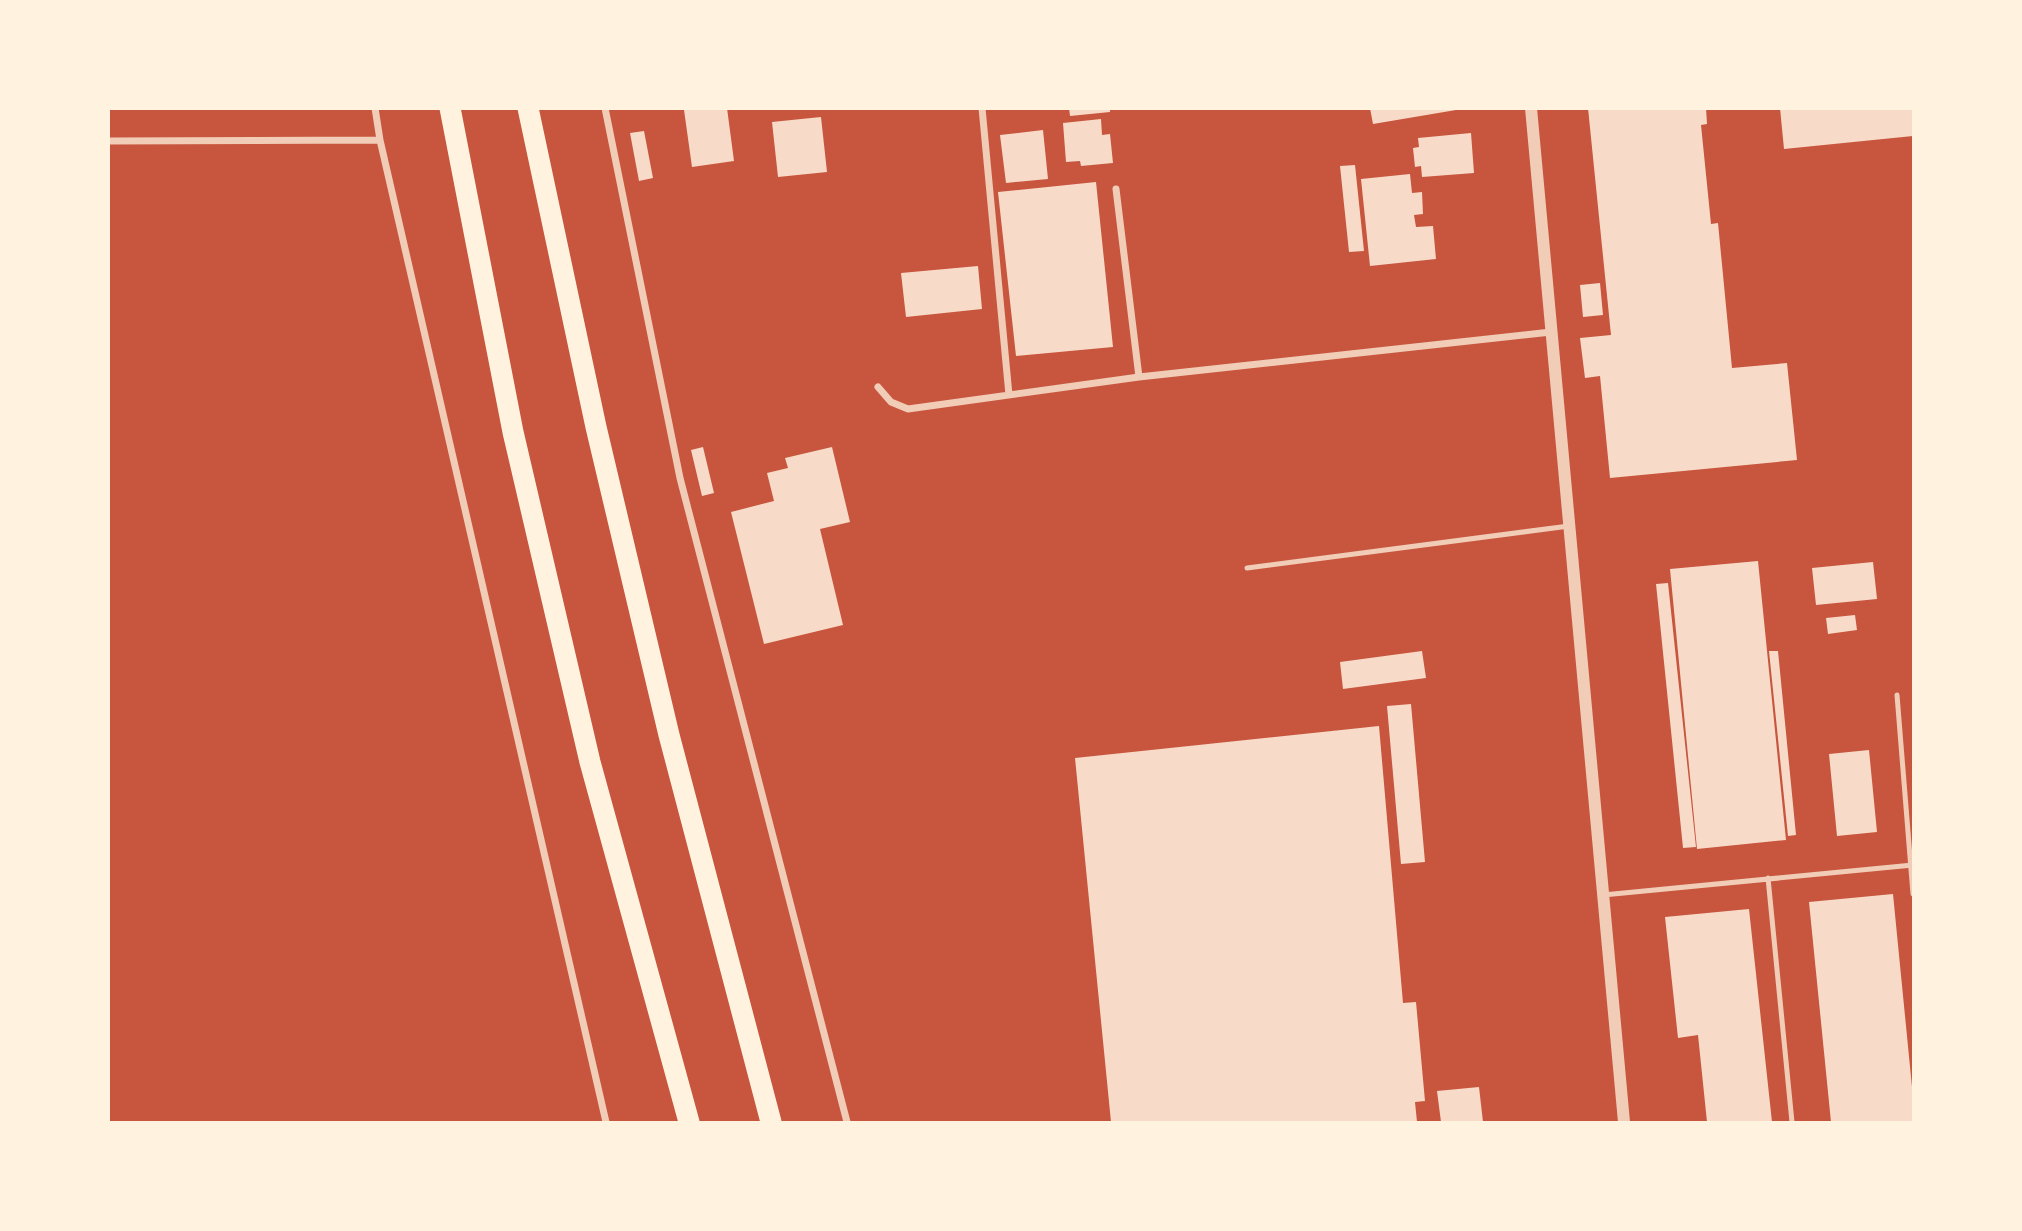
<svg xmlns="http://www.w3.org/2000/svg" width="2022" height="1231" font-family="'Nunito Sans',sans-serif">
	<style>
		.building { fill: #f7dbc8 }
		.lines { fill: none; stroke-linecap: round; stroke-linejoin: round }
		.service { stroke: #f1ccb7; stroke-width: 5 }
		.minor { stroke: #f1ccb7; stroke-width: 7 }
		.tertiary { stroke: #f1ccb7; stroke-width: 12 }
		.motorway { stroke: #fff3e0; stroke-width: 21 }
	</style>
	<rect width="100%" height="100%" fill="#c8553d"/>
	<path class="building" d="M699,108H727L734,161L692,167L684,110Z
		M1069,108H1110V112L1070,116Z
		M1370,108H1456V110L1373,124Z
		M1588,108H1706L1707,124L1701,125L1711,224L1718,223L1732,368L1787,363L1797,460L1610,478L1600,376L1585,378L1580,338L1611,335Z
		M1780,108H1913V136L1784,149Z
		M821,117L827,172L778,177L772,122Z
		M1101,119L1102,135L1110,134L1113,163L1081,166L1080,161L1066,162L1063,123Z
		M1043,130L1048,179L1006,183L1000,135Z
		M644,131L653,178L639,181L630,133Z
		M1471,133L1474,173L1422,177L1421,166L1415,167L1413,148L1419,147L1418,138Z
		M1355,165L1364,251L1349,252L1340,166Z
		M1410,174L1412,193L1422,192L1423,214L1414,215L1416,227L1433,226L1436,259L1370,266L1361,179Z
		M1096,182L1113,347L1016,356L998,192Z
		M978,266L982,309L906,317L901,273Z
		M1600,283L1603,315L1583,317L1580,285Z
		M703,447L714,493L702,496L691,450Z
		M832,447L850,522L820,529L843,625L764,644L731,512L774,501L767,473L788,468L785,458Z
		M1758,561L1786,840L1697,849L1670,569Z
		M1873,562L1877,599L1816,605L1812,568Z
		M1668,583L1696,847L1683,848L1656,584Z
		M1855,615L1857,630L1828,634L1826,618Z
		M1422,651L1426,678L1343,689L1340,662Z
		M1769,651H1778L1796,835L1788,836Z
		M1411,704L1425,862L1401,864L1387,706Z
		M1379,726L1403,1003L1416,1002L1425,1101L1415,1102L1417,1122H1111L1075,758Z
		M1869,750L1877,832L1837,836L1829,754Z
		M1893,894L1913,1097V1122H1831L1809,902Z
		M1749,909L1772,1122H1707L1698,1035L1678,1038L1665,917Z
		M1479,1087L1483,1122H1441L1437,1091Z"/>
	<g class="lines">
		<path class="service" d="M1247,568L1569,526
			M1897,695L1913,894
			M1768,878L1792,1122
			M1603,895L1913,865"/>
		<path class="minor" d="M375,108L380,140
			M605,108L680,478L847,1122
			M982,108L1009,395
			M108,141L380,140L606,1122
			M1116,189L1139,377
			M878,387L891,402L908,409L1139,377L1551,332"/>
		<path class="tertiary" d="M1531,108L1624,1122"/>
		<path class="motorway" d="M450,108L513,432L590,762L689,1122
			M528,108L596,427L669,735L771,1122"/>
	</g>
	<rect width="2022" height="1231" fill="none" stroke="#fff3e0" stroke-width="220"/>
</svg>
